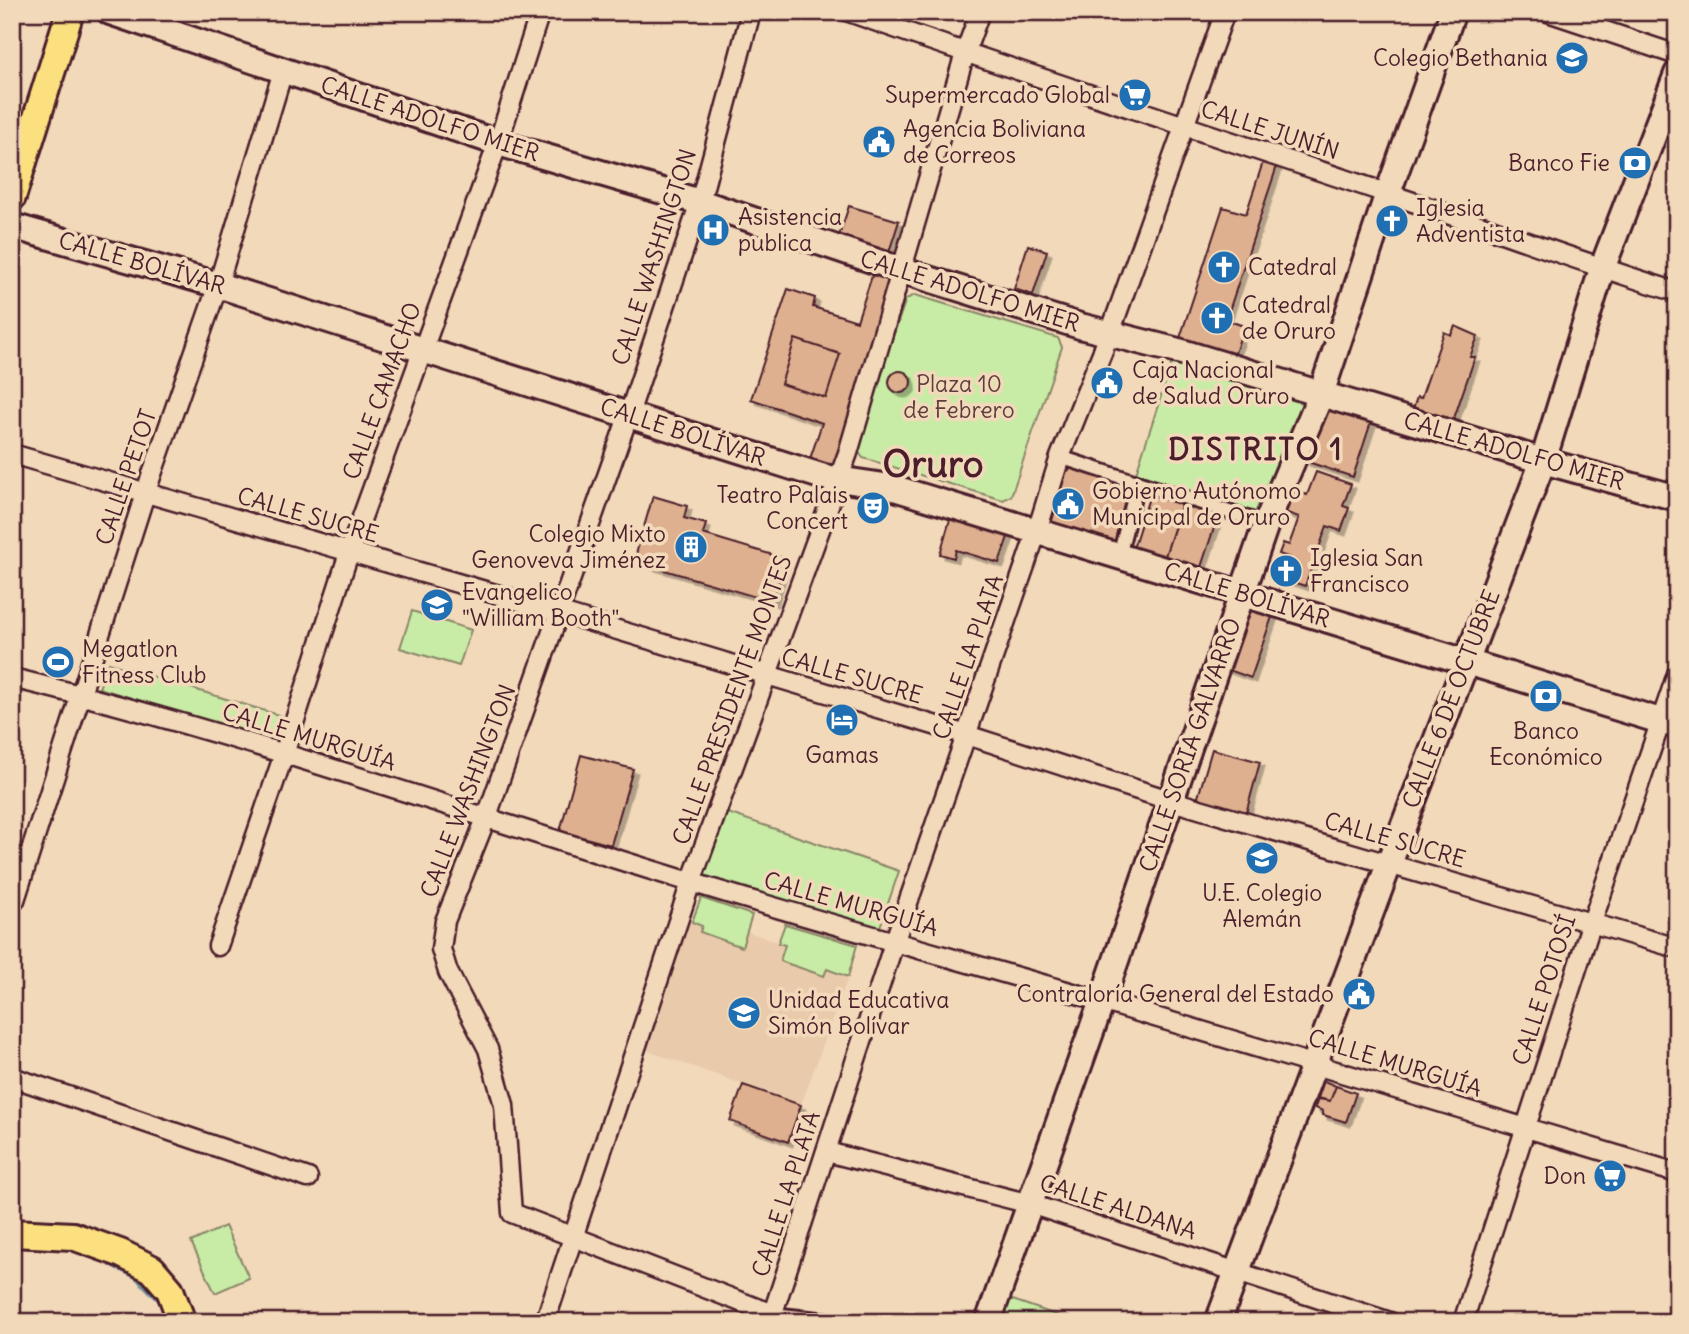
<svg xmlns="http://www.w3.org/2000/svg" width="1689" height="1334" font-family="Delius,sans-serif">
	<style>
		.built { fill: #e9caaa }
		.green { fill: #c8eca5; stroke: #898668; stroke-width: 2 }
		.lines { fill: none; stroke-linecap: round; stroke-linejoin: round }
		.stream { stroke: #708f99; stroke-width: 4.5 }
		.building { fill: #deb08f; stroke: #4a1f2b; stroke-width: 2; fill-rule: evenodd; filter: url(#shadow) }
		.pedestrian-casing { stroke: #4a1f2b; stroke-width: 18 }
		.minor-casing { stroke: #4a1f2b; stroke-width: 23 }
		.secondary-casing { stroke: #4a1f2b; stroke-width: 30 }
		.primary-casing { stroke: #4a1f2b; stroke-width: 32 }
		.pedestrian { stroke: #f2d9ba; stroke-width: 12 }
		.minor { stroke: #f2d9ba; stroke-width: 18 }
		.secondary { stroke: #f2d9ba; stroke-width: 24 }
		.primary { stroke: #fce080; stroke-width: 26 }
		.labels { text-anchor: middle; stroke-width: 7; stroke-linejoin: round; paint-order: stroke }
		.poi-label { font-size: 23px; fill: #4a1f2b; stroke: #f2d9ba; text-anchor: start }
		.street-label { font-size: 23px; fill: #4a1f2b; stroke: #f2d9ba }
		.park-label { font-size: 23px; fill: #5d3e3d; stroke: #f2d9ba }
		.district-label { font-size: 30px; font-weight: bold; letter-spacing: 2px; fill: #4a1f2b; stroke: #f2d9ba }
		.town-label { font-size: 37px; font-weight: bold; fill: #4a1f2b; stroke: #f2d9ba }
	</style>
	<defs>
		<filter id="shadow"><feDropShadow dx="4.5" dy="4.5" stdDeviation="0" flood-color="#0004"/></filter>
	</defs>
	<rect width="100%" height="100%" fill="#f2d9ba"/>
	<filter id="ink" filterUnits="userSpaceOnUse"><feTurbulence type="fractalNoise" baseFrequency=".0143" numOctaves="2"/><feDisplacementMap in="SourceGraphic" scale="14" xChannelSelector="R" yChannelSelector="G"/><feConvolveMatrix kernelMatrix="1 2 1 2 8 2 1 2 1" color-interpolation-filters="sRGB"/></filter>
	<g filter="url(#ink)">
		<path class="built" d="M686,920L702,926L700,931L742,946L748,932L785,945L780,961L824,976L827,969L848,977L801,1105L640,1048Z"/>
		<path class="green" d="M915,295L1058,338L1062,347L1011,496L1003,500L863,458L855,447L906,299Z
			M1174,356L1298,396L1303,404L1261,514L1136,473Z
			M412,611L471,630L459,666L400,648Z
			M109,663L288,718L280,744L99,688Z
			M719,810L899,871L879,930L695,875Z
			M701,898L752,915L742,947L700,932L702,926L692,922Z
			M785,924L857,945L848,977L827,969L824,976L780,961L785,945L778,943Z
			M225,1226L249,1278L215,1293L191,1242Z
			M1004,1297L1062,1317L1061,1322H995Z"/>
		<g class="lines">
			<path class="stream" d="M102,1260L136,1277L162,1303"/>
		</g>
		<path class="building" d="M1263,162L1277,166L1226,320L1244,326L1234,356L1180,338L1223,207L1246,214Z
			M849,206L899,221L889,252L881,256L837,242Z
			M1028,245L1047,251L1033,295L1014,289Z
			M873,273L896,280L833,467L810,459L822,423L751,399L788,289L815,298L813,307L857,321ZM795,339L840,354L826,398L781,384Z
			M1455,326L1478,336L1470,357H1475L1452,424L1412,412L1417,397L1421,398L1444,332L1451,335Z
			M795,339L840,354L826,398L781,384Z
			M889 382a11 11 0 1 1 22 0a11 11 0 1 1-22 0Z
			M1324,403L1372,419L1353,477L1305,461Z
			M1072,468L1133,487L1113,549L1051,524L1066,472Z
			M1316,472L1351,484L1343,506L1349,508L1341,531L1327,526L1305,586L1287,580L1292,564L1289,563L1290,558L1279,554L1283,543L1289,545L1299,517L1276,509L1284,487L1307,495Z
			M1151,491L1183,501L1162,565L1131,555Z
			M653,496L687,506L684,518L706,524L703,534L786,559L773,602L634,561Z
			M1182,505L1218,516L1201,567L1165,556Z
			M951,516L1009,534L999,563L956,550L954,558L940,554Z
			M1252,607L1273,614L1251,678L1226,669L1246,610Z
			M1212,749L1260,762L1245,817L1196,804Z
			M581,755L633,769L611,845L560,831Z
			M1324,1081L1336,1086L1330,1101L1318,1098Z
			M743,1085L801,1105L788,1142L730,1121Z
			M1336,1086L1356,1093L1346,1122L1323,1115V1111L1315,1108L1318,1099L1330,1101Z"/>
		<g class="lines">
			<defs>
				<path id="pedestrian" d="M1060,457L1266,524
					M1119,556L1138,482
					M772,1314L828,1320"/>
				<path id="minor" d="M751,12L700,202L629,414L487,816L445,921L441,949L448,972L488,1049L504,1105L512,1213L772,1314
					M849,12C1027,75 1207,133 1386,193C1483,225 1579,262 1677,292
					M1548,12L1677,55
					M12,454L561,613L967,735L1172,801L1677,948
					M12,678C244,734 469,815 697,884C834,926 971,963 1108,1003C1298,1058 1487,1117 1677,1173
					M12,899L15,900L145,494L218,285L283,71
					M218,946L284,754L349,553L498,143L540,12
					M12,1077L308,1178
					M827,1152L1030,1204L1390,1322
					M545,1322L691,882L848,453L965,53L980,12
					M770,1322L894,943L1037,531L1060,457L1110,333L1225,12
					M1463,1322L1591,925L1677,674"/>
				<path id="secondary" d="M110,12L498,143L700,202L919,276L1080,326L1182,352L1543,461L1677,498
					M12,226L218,285L824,477L891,487L1677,726
					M988,1322L1102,1001L1266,524L1321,394L1388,193L1453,12
					M1218,1322L1389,864L1543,461L1602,269L1677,74"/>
				<path id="primary" d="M12,197L70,12
					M12,1233L73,1236L120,1253L152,1269L170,1290L182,1322"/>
			</defs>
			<use href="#pedestrian" class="pedestrian-casing"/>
			<use href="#minor" class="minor-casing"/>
			<use href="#secondary" class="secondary-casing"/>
			<use href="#primary" class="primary-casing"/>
			<use href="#pedestrian" class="pedestrian"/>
			<use href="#minor" class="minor"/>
			<use href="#secondary" class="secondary"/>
			<use href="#primary" class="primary"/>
		</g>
	</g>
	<defs>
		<symbol id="school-disc" viewBox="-11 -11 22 22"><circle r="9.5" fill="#1f6fb2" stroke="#f2d9ba"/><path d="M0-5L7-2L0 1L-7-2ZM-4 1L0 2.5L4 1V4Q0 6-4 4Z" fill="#fff"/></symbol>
		<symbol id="supermarket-disc" viewBox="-11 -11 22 22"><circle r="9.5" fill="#1f6fb2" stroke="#f2d9ba"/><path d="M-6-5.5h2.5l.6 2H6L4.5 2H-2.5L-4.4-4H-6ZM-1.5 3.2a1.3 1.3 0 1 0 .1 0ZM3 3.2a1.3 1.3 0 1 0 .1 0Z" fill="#fff"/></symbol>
		<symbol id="civic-disc" viewBox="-11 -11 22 22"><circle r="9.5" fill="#1f6fb2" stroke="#f2d9ba"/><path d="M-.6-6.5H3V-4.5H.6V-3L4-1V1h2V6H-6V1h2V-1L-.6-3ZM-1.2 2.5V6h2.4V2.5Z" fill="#fff"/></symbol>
		<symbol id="bank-disc" viewBox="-11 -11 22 22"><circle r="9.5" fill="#1f6fb2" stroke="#f2d9ba"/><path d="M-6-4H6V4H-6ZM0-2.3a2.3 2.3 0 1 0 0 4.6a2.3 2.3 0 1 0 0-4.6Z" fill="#fff"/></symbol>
		<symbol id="church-disc" viewBox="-11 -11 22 22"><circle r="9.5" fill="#1f6fb2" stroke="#f2d9ba"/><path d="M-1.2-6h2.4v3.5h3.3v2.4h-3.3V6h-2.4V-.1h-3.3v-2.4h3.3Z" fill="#fff"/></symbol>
		<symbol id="hospital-disc" viewBox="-11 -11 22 22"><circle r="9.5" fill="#1f6fb2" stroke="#f2d9ba"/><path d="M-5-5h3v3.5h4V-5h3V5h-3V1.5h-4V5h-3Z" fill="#fff"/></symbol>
		<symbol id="theatre-disc" viewBox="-11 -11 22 22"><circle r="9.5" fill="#1f6fb2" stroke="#f2d9ba"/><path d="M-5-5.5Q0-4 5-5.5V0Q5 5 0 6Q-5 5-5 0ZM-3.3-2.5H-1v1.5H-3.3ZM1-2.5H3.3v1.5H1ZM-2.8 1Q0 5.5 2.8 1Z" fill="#fff"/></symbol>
		<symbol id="building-disc" viewBox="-11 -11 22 22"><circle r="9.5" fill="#1f6fb2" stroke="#f2d9ba"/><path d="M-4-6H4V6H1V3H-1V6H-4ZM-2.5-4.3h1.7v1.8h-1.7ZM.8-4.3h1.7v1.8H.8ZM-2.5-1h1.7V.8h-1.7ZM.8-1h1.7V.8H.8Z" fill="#fff"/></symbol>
		<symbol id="university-disc" viewBox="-11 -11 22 22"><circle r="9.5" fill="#1f6fb2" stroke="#f2d9ba"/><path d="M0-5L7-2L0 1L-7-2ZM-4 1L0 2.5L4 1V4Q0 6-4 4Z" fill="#fff"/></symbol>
		<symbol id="stadium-disc" viewBox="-11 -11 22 22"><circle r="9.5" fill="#1f6fb2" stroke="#f2d9ba"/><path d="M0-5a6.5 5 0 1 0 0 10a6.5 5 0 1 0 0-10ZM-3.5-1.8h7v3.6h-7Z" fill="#fff"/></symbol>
		<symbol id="hotel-disc" viewBox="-11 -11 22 22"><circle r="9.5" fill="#1f6fb2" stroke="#f2d9ba"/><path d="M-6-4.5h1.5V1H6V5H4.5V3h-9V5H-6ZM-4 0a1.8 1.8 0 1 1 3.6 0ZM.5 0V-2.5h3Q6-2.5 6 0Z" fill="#fff"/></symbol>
	</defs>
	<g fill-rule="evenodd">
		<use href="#school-disc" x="1553" y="39" width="38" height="38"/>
		<use href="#supermarket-disc" x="1116" y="76" width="38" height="38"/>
		<use href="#civic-disc" x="860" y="123" width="38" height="38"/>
		<use href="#bank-disc" x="1616" y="144" width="38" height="38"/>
		<use href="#church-disc" x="1373" y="202" width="38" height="38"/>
		<use href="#hospital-disc" x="694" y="211" width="38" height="38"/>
		<use href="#church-disc" x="1205" y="248" width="38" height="38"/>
		<use href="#church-disc" x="1198" y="299" width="38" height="38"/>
		<use href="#civic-disc" x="1088" y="364" width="38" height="38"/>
		<use href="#civic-disc" x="1049" y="485" width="38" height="38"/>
		<use href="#theatre-disc" x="854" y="489" width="38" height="38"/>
		<use href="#building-disc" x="672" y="528" width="38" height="38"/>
		<use href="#church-disc" x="1267" y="552" width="38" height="38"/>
		<use href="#university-disc" x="418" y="586" width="38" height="38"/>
		<use href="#stadium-disc" x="39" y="643" width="38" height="38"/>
		<use href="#bank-disc" x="1527" y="677" width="38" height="38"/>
		<use href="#hotel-disc" x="823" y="701" width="38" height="38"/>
		<use href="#school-disc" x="1243" y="839" width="38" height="38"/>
		<use href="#civic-disc" x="1340" y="975" width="38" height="38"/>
		<use href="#school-disc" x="725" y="994" width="38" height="38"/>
		<use href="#supermarket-disc" x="1591" y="1157" width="38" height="38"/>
	</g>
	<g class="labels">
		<g class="poi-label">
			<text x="1548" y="66" text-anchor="end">Colegio Bethania</text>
			<text x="1110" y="103" text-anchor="end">Supermercado Global</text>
			<text x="903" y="137">Agencia Boliviana<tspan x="903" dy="26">de Correos</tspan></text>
			<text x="1610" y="171" text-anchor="end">Banco Fie</text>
			<text x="1416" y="216">Iglesia<tspan x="1416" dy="26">Adventista</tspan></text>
			<text x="738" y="225">Asistencia<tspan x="738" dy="26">publica</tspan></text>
			<text x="1248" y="275">Catedral</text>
			<text x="1242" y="313">Catedral<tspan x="1242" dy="26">de Oruro</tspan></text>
			<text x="1132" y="378">Caja Nacional<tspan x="1132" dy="26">de Salud Oruro</tspan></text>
			<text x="1092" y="499">Gobierno Autónomo<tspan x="1092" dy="26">Municipal de Oruro</tspan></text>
			<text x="848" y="503" text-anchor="end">Teatro Palais<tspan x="848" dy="26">Concert</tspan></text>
			<text x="666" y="542" text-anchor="end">Colegio Mixto<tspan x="666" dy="26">Genoveva Jiménez</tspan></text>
			<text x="1310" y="566">Iglesia San<tspan x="1310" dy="26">Francisco</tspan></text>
			<text x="462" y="600">Evangelico<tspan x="462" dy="26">"William Booth"</tspan></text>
			<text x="82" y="657">Megatlon<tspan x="82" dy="26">Fitness Club</tspan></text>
			<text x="1546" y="739" text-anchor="middle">Banco<tspan x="1546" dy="26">Económico</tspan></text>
			<text x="842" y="763" text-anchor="middle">Gamas</text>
			<text x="1262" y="901" text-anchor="middle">U.E. Colegio<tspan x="1262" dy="26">Alemán</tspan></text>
			<text x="1334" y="1002" text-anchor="end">Contraloría General del Estado</text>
			<text x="768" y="1008">Unidad Educativa<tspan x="768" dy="26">Simón Bolívar</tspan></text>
			<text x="1586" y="1184" text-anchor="end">Don</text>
		</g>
		<g class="street-label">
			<text transform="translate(430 119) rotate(18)" y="8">CALLE ADOLFO MIER</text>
			<text transform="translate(1270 130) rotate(18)" y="8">CALLE JUNÍN</text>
			<text transform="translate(654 257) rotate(-72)" y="8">CALLE WASHINGTON</text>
			<text transform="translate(142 263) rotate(16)" y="8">CALLE BOLÍVAR</text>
			<text transform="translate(970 291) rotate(17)" y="8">CALLE ADOLFO MIER</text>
			<text transform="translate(382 391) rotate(-70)" y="8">CALLE CAMACHO</text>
			<text transform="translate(683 432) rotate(18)" y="8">CALLE BOLÍVAR</text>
			<text transform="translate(1514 451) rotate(16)" y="8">CALLE ADOLFO MIER</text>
			<text transform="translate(126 477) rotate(-71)" y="8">CALLE PETOT</text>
			<text transform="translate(308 515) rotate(16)" y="8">CALLE SUCRE</text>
			<text transform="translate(1247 595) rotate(17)" y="8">CALLE BOLÍVAR</text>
			<text transform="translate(968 657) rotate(-71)" y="8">CALLE LA PLATA</text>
			<text transform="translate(852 676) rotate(16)" y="8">CALLE SUCRE</text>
			<text transform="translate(1451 699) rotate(-69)" y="8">CALLE 6 DE OCTUBRE</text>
			<text transform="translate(732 700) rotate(-70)" y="8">CALLE PRESIDENTE MONTES</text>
			<text transform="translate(309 737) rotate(17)" y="8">CALLE MURGUÍA</text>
			<text transform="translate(1190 745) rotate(-71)" y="8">CALLE SORIA GALVARRO</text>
			<text transform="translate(468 791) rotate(-69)" y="8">CALLE WASHINGTON</text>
			<text transform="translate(1395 840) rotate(16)" y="8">CALLE SUCRE</text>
			<text transform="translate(851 904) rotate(16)" y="8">CALLE MURGUÍA</text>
			<text transform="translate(1544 990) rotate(-72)" y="8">CALLE POTOSÍ</text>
			<text transform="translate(1395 1063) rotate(17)" y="8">CALLE MURGUÍA</text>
			<text transform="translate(786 1194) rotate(-72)" y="8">CALLE LA PLATA</text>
			<text transform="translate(1118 1207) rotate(18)" y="8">CALLE ALDANA</text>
		</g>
		<g class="park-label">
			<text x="959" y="392">Plaza 10<tspan x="959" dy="26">de Febrero</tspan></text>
		</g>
		<g class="district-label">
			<text x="1256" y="460">DISTRITO 1</text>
		</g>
		<g class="town-label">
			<text x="933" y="477">Oruro</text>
		</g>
	</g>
	<rect width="1689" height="1334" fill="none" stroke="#f2d9ba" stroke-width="42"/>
	<rect x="21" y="21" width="1647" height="1292" fill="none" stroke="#4a1f2b" stroke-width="2.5" filter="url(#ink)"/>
</svg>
